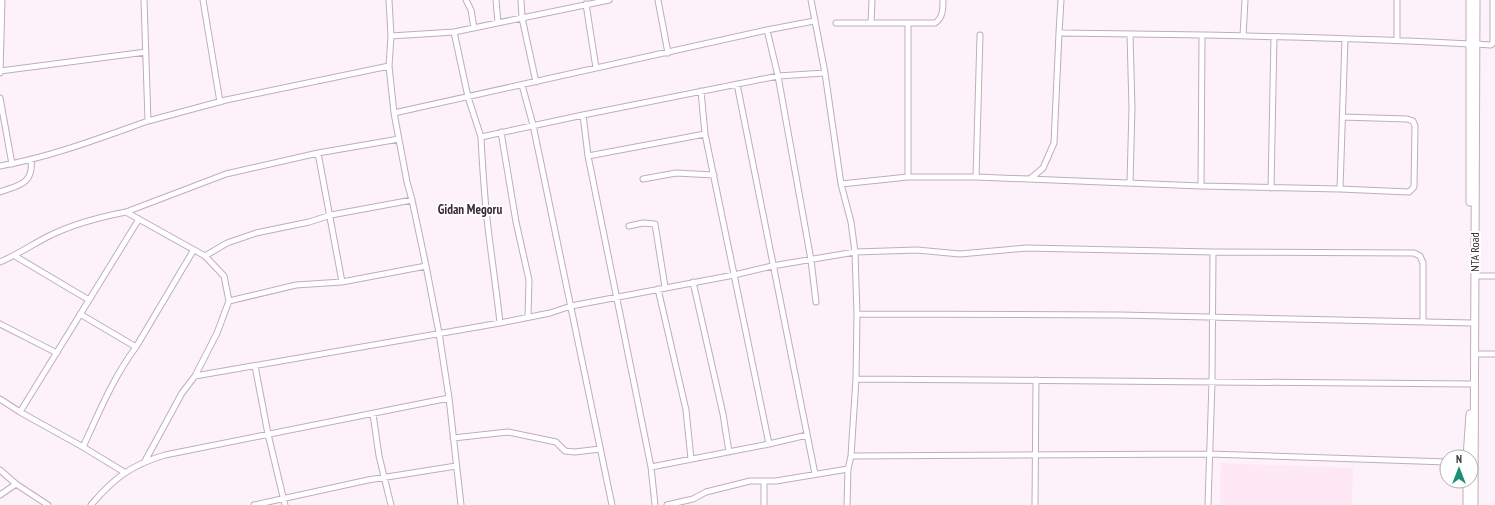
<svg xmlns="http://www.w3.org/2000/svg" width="1495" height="505" font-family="'PT Sans Narrow',sans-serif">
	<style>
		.built { fill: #fee8f6 }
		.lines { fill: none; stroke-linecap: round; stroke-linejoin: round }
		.street-casing { stroke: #c0adb9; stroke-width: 7 }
		.secondary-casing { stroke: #c0adb9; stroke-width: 9 }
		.street { stroke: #fff; stroke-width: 5 }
		.secondary { stroke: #fff; stroke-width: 7 }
		.labels { text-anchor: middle; stroke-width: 4; stroke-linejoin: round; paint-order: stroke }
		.street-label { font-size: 12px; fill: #3a3237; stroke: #fff }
		.neighbourhood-label { font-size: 13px; font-weight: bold; fill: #392a34; stroke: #fff }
	</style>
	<rect width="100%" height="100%" fill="#fef2fa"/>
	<path class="built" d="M1221,463L1353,468L1352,505H1220V468H1221Z"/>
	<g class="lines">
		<defs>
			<path id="street" d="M203,0L220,102
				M389,0L391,36L389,66L394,113L407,182L412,200L426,266L439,333L449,398L461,505
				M466,0L471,10L474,28
				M496,0L498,23
				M521,0L522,18L536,82
				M658,0L668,53
				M811,0L825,73L841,184L851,222L855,252L857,314L856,379L851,456L848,469L847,505
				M586,4L596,68
				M836,23H935C943,18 943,9 943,0
				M871,23L872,0
				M767,30L778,76L811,260L816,302
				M454,32L468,97L481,137
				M1059,33C1107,34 1155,34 1204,35C1292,37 1381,39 1469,44
				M391,36L454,32L609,0
				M1243,36L1245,0
				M1397,40V0
				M1476,44L1491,45L1493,43V0
				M0,71L146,52
				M0,73L2,0
				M737,84L815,474
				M522,85L533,125L612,505
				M701,91L705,134L769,444
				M0,98L12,164
				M394,113L767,30L814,21
				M583,115L588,156L651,467L655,505
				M148,121L226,100L389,66
				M501,132L516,222L529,280L528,317
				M318,153L342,282
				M588,156L705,134
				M0,166C51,157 100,138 148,121L144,0
				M908,177V23
				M976,177L980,35
				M643,179L676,173L714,175
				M1030,179L1043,168L1054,143L1059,33L1061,0
				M1130,182L1132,108L1130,35
				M841,184L908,177H976L1201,186L1340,189L1409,192L1414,187L1415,126L1413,121L1407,119L1342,117
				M1201,186L1202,35
				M1271,188L1274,37
				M1340,189L1345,39
				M0,192C19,185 34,184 31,159
				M126,212L226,174L318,153L399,139
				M629,226L643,223L655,224L665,287
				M15,256L89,300
				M205,256L227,243L256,233L309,222L331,215L412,200
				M0,262C17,255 33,244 49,236C73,224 100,217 126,212L205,256L224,276L229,301L217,333L195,376
				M1475,276H1495
				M693,282L723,414L729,452
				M658,289L686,410L691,459
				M229,301L296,285L342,282L426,266
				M80,314L136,347
				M857,314L1121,315L1471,323
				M500,323C496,285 490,248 486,210C484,186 482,161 481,137L583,115L778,76L825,73
				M0,324L57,353
				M1474,354H1495
				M255,366L268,434L285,505
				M856,379L1471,384
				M0,399L20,412L83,447L124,472
				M20,412L139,219
				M373,414L379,456L391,505
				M453,438L508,432L556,442L565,451L575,452L600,449
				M83,447C98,414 114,376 136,347L193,251
				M851,456L1209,454L1447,462
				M145,461L182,393L195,376L500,323L550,313L571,306L734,275L772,266L855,252L917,250L960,254L1026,248L1213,252L1414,253L1420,256L1423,263V322
				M651,467L769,444L807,435
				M0,470L16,484L48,505
				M764,482V505
				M0,495L16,484
				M91,505C114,478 131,465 165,455L449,398
				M254,505L368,480L456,466
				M667,505L693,499L706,492L750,481H776L848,469
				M1035,505L1036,380
				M1208,505L1212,382L1213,252"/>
			<path id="secondary" d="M1470,0V202
				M1467,457L1470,414
				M1467,481V505
				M1474,505L1476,0"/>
		</defs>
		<use href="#street" class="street-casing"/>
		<use href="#secondary" class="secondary-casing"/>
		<use href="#street" class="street"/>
		<use href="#secondary" class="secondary"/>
	</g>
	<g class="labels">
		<g class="street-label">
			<text transform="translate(1475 252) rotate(-90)" y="4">NTA Road</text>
		</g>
		<g class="neighbourhood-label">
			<text x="470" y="214">Gidan Megoru</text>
		</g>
	</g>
	<g transform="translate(1459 469)"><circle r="19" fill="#ffffff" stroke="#b0adaf"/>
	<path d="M0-3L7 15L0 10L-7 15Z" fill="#198f73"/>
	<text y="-6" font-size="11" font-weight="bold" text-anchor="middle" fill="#3a3237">N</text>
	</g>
</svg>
